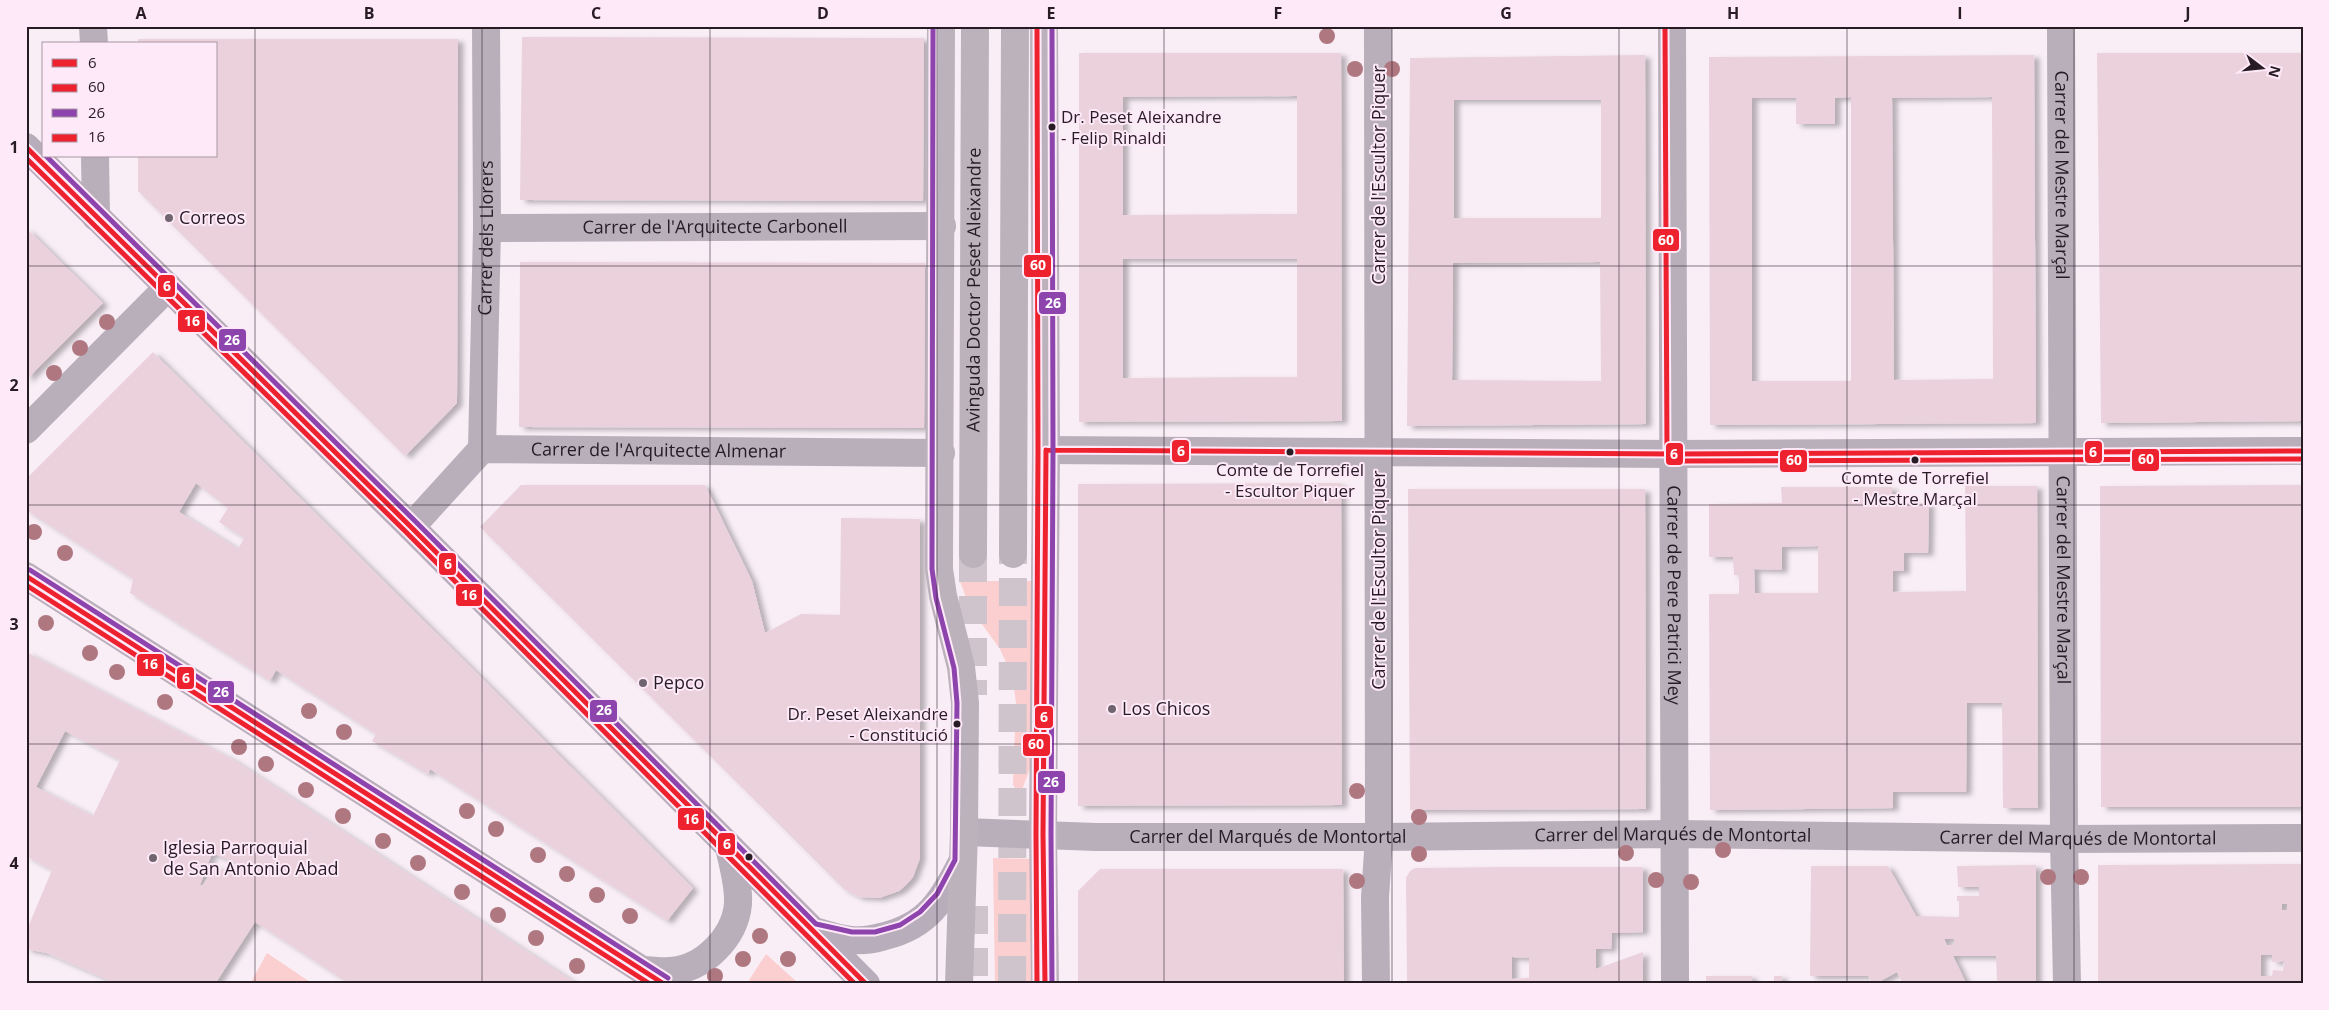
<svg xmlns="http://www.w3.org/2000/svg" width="2329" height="1010" font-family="'Open Sans',sans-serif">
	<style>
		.green { fill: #fbced0 }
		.building { fill: #ead1dc; fill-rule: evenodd; filter: url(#shadow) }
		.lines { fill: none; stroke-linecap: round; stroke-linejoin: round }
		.primary-tunnel { stroke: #cfc4cc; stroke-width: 28; stroke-dasharray: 28 14; stroke-linecap: butt }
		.minor { stroke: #b8afba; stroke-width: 28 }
		.tertiary { stroke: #b8afba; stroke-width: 28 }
		.secondary { stroke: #b8adba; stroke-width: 28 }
		.primary { stroke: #bcb2bc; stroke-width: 28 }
		.bus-1-casing { stroke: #fee9f8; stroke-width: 9 }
		.bus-2-casing { stroke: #fee9f8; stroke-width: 9 }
		.bus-3-casing { stroke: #fee9f8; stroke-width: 9 }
		.bus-4-casing { stroke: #fee9f8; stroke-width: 9 }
		.bus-1 { stroke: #ed222e; stroke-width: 5 }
		.bus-2 { stroke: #ed222e; stroke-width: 5 }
		.bus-3 { stroke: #8e44ad; stroke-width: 5 }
		.bus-4 { stroke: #ed222e; stroke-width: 5 }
		.tree { fill: #af7780 }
		.grid { fill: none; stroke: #271b24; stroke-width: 1; stroke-opacity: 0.55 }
		.bus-dot { fill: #271b24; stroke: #fee9f8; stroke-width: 2 }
		.poi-dot { fill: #70656e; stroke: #fee9f8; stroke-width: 2 }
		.labels { text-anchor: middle; stroke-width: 4; stroke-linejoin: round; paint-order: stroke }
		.bus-label { font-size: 17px; fill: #271b24; stroke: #fee9f8 }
		.street-label { font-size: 18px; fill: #271b24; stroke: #fee9f8 }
		.poi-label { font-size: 18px; fill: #271b24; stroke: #fee9f8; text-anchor: start }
		.line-badge { stroke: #fee9f8; stroke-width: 2 }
		.badge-label { font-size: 14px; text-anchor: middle; font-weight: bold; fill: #fff }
		.neatline { fill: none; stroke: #271b24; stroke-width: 2 }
		.grid-label { font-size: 16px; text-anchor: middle; font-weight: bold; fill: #271b24 }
	</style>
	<defs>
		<filter id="shadow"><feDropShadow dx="5.5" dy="3" stdDeviation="2.5" flood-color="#0004"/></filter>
	</defs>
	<rect width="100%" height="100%" fill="#f9eef6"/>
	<path class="green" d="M960,581H1035L1033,760L1022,790L1018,792L1013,785L1016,703L1014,688L1008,667L1000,649L976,616L968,603Z
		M993,858L1033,859L1035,984H995Z
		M267,953L313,984H250Z
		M766,954L799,984H754L749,980Z"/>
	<path class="building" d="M522,37L924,38L923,201L520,200Z
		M138,39H458L457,403L405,456L138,191V156H216V44H138Z
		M1079,53H1341L1342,421L1079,422ZM1297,96V214L1123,215V97ZM1123,259H1297V377L1123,378Z
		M2097,53H2303V421L2101,423Z
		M1645,55L1646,424L1407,426L1410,58ZM1454,100H1601V218H1454ZM1600,262L1601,381L1452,380L1453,263Z
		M2034,55L2036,423L1710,425L1709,57ZM1851,97V381H1752V98H1796V124H1835V98ZM1992,97L1993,379L1894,380L1892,98Z
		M26,228L103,303L26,380Z
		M520,262L925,263L924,428L519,427Z
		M153,352L693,888L667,921L430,769L428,774L372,741L376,734L276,670L270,681L130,593L133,579L26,510V479ZM196,483L228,508L219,522L244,538L238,549L179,512Z
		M1341,483L1342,805L1078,806V484Z
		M521,485H705L752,581L765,633L801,614L840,615L841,518L920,519V858L913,877L906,885L899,891L879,898L859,897L844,889L480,527Z
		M2303,485V807H2101L2100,486Z
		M1965,486H2037L2038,808H2003L2002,703H1967L1966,792H1893V808L1710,810L1709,594H1739V575H1734L1733,557H1709V504L1782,503L1781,487H1892V503H1929L1928,553H1904V571H1893V592L1966,591ZM1818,546V593H1755L1754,569L1782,570V547Z
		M1408,489H1645L1646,809L1410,810Z
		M26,652L232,759L577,984H350L255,922L215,984H117V981L113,982L47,953L26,949V932L52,870L26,856ZM65,731L120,760L93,816L36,787ZM212,853L237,863L229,875L216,866L202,886L200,885Z
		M2303,864V984H2098V865ZM2282,904H2287V910H2282ZM2261,955H2272V962L2284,961L2283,971L2273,970L2272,976H2261Z
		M2036,865V984H1903L1897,972L1875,984H1873L1868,976H1810L1811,866H1888L1916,916L1959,917V901H1957V896H1979V887H1958L1957,866ZM1944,939H1954V945H1947ZM1953,956H1996L1997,981H1965Z
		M1512,867H1643V932L1612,933L1611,949H1596V969L1643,952V984H1407L1406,878L1410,871L1415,868ZM1512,957L1529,958V978L1512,979Z
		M1100,869H1343L1344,984H1078V891Z
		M1706,976H1752V984H1706Z
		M1774,976H1782V984H1774Z"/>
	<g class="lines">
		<path class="primary-tunnel" d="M973,554V695
			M974,906V984
			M1012,984L1013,554"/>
		<g class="minor">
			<path d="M93,26L94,44"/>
			<path id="s1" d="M1672,26L1675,984"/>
			<path id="s2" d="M2061,26L2064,839L2067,984"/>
			<path d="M95,156L96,217"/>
			<path id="s3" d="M487,228L942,226"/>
			<path d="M26,430L168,287"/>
			<path id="s4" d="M482,449L487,228L486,26"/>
			<path d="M1046,450L1674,454L2303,451"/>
			<path id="s5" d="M411,527L482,449L941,453"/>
			<path id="s6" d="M964,832L1096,837H1379L1675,834L2064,839L2303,838"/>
			<path d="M643,970C652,970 661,972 670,971C704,969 735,937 738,904C739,885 733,866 729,847"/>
			<path d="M1376,984L1375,897L1379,837L1378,26"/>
		</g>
		<path class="tertiary" d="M26,576L664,984"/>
		<path class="secondary" d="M26,147L411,527L866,984
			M814,931C825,934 839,939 851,940C862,941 875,939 885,936C929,925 942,900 962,862"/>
		<g class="primary">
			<path d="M941,26L939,569L943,596L961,667L965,703L964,832L959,984"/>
			<path d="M1044,26L1046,450L1043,835L1045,984"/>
			<path id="s7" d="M973,554L975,26"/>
			<path d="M1013,554L1015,26"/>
		</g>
		<defs>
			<path id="bus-1" d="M26,147L411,527L866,984
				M1046,450L1674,454L2303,451
				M26,576L664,984
				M1045,984L1043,835L1046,450"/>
			<path id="bus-2" d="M1037,26L1038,450L1036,835L1037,984
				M1665,26L1667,454
				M1674,461L2303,459"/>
			<path id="bus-3" d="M1052,26L1053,450L1051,835L1052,984
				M46,156L416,522L816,924L852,932H875L900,925L920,912L937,894L955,860L957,703L954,668L936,598L932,569L933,26
				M30,570L668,978"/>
			<path id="bus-4" d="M26,158L406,532L855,984
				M26,585L650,984"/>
		</defs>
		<use href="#bus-1" class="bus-1-casing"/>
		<use href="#bus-2" class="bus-2-casing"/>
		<use href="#bus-3" class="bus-3-casing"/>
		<use href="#bus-4" class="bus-4-casing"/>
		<use href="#bus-1" class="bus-1"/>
		<use href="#bus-2" class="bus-2"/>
		<use href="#bus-3" class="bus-3"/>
		<use href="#bus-4" class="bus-4"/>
	</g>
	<g class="tree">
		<circle cx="1327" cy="36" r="8"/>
		<circle cx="1355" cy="69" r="8"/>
		<circle cx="1392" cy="69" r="8"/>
		<circle cx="107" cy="322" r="8"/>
		<circle cx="80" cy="348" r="8"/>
		<circle cx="54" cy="373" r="8"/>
		<circle cx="34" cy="532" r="8"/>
		<circle cx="65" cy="553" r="8"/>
		<circle cx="46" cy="623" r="8"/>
		<circle cx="90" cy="653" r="8"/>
		<circle cx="117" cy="672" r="8"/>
		<circle cx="165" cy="702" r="8"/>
		<circle cx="309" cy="711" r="8"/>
		<circle cx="344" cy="732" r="8"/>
		<circle cx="239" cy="747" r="8"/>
		<circle cx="266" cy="764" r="8"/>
		<circle cx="306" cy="790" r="8"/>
		<circle cx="1357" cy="791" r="8"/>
		<circle cx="467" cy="811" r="8"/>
		<circle cx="343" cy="816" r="8"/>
		<circle cx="1419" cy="817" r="8"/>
		<circle cx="496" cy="829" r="8"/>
		<circle cx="383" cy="841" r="8"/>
		<circle cx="1723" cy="850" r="8"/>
		<circle cx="1626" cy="853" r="8"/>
		<circle cx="1419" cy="854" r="8"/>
		<circle cx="538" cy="855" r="8"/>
		<circle cx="418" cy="863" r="8"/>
		<circle cx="567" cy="874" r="8"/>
		<circle cx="2048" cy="877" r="8"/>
		<circle cx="2081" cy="877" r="8"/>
		<circle cx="1656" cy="880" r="8"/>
		<circle cx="1357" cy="881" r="8"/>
		<circle cx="1691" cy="882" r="8"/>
		<circle cx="462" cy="892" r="8"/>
		<circle cx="597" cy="895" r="8"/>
		<circle cx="498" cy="915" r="8"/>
		<circle cx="630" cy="916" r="8"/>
		<circle cx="760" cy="936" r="8"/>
		<circle cx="536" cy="938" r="8"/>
		<circle cx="743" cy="959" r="8"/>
		<circle cx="788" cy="959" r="8"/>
		<circle cx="577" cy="966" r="8"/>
		<circle cx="715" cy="976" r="8"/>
	</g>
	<path class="grid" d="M255,26V984M482,26V984M710,26V984M937,26V984M1164,26V984M1392,26V984M1619,26V984M1847,26V984M2074,26V984M26,266H2303M26,505H2303M26,744H2303"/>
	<g class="bus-dot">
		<circle cx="1052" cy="127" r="4.5"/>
		<circle cx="1290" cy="452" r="4.5"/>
		<circle cx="1915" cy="460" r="4.5"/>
		<circle cx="957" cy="724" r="4.5"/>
		<circle cx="749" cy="857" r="4.5"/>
	</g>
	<g class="poi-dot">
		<circle cx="169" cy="218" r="5"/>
		<circle cx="643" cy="683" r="5"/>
		<circle cx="1112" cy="709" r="5"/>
		<circle cx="153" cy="858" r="5"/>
	</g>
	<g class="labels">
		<g class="bus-label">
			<text x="1061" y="123" text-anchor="start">Dr. Peset Aleixandre<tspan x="1061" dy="21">- Felip Rinaldi</tspan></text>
			<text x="1290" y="476">Comte de Torrefiel<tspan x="1290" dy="21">- Escultor Piquer</tspan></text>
			<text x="1915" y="484">Comte de Torrefiel<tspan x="1915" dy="21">- Mestre Marçal</tspan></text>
			<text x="948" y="720" text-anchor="end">Dr. Peset Aleixandre<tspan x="948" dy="21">- Constitució</tspan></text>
		</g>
		<g class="street-label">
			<text transform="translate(1379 175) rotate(-90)" y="6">Carrer de l'Escultor Piquer</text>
			<text dy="6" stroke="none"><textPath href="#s2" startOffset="149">Carrer del Mestre Marçal</textPath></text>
			<text dy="6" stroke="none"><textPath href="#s3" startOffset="228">Carrer de l'Arquitecte Carbonell</textPath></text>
			<text dy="6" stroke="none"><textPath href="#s4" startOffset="211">Carrer dels Llorers</textPath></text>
			<text dy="6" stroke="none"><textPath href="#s7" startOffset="264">Avinguda Doctor Peset Aleixandre</textPath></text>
			<text dy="6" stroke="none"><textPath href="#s5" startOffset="282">Carrer de l'Arquitecte Almenar</textPath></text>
			<text transform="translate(1379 580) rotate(-90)" y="6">Carrer de l'Escultor Piquer</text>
			<text dy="6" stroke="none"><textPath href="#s2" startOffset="554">Carrer del Mestre Marçal</textPath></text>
			<text dy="6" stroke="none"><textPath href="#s1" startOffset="569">Carrer de Pere Patrici Mey</textPath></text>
			<text dy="6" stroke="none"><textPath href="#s6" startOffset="709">Carrer del Marqués de Montortal</textPath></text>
			<text dy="6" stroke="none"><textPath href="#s6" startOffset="304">Carrer del Marqués de Montortal</textPath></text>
			<text dy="6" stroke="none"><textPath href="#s6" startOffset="1114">Carrer del Marqués de Montortal</textPath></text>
		</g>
		<g class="poi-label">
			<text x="179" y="224">Correos</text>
			<text x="653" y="689">Pepco</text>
			<text x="1122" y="715">Los Chicos</text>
			<text x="163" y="854">Iglesia Parroquial<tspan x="163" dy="21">de San Antonio Abad</tspan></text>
		</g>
	</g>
	<g class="line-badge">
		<rect x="1652" y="228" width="28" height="24" rx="5" fill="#ed222e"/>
		<rect x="1023" y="254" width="29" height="24" rx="5" fill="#ed222e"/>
		<rect x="157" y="274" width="19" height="24" rx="5" fill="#ed222e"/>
		<rect x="1038" y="291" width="29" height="24" rx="5" fill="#8e44ad"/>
		<rect x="177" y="309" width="29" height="24" rx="5" fill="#ed222e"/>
		<rect x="218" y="328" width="29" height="24" rx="5" fill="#8e44ad"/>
		<rect x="1171" y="439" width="19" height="24" rx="5" fill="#ed222e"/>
		<rect x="2084" y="440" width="19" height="24" rx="5" fill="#ed222e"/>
		<rect x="1665" y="442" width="19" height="24" rx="5" fill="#ed222e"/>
		<rect x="2131" y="448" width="29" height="24" rx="5" fill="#ed222e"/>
		<rect x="1779" y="449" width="29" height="24" rx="5" fill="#ed222e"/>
		<rect x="438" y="552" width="19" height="24" rx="5" fill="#ed222e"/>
		<rect x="455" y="583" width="28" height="24" rx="5" fill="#ed222e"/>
		<rect x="136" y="653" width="29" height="24" rx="5" fill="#ed222e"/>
		<rect x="176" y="666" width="19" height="24" rx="5" fill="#ed222e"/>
		<rect x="207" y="680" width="28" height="24" rx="5" fill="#8e44ad"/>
		<rect x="589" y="699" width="29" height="24" rx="5" fill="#8e44ad"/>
		<rect x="1034" y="705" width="20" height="24" rx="5" fill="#ed222e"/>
		<rect x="1022" y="733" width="29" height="24" rx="5" fill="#ed222e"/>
		<rect x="1037" y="770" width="29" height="24" rx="5" fill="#8e44ad"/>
		<rect x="677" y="807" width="28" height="24" rx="5" fill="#ed222e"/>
		<rect x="717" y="832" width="19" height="24" rx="5" fill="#ed222e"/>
	</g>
	<g class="badge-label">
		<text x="1666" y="245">60</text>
		<text x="1038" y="270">60</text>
		<text x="167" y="291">6</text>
		<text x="1053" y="308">26</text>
		<text x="192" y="326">16</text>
		<text x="232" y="345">26</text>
		<text x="1181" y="456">6</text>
		<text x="2093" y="457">6</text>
		<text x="1674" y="459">6</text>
		<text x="2146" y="464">60</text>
		<text x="1794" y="465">60</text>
		<text x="448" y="569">6</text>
		<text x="469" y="600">16</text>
		<text x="150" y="669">16</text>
		<text x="186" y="683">6</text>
		<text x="221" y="697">26</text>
		<text x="604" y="715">26</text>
		<text x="1044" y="722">6</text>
		<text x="1036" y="749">60</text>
		<text x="1051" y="787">26</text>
		<text x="691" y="824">16</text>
		<text x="727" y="849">6</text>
	</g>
	<rect width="2329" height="1010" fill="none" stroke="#fee9f8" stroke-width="55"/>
	<rect x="42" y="42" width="175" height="115" fill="#fee9f8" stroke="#a897a3"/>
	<rect x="52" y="59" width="25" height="8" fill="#ed222e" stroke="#a897a3"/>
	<text x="88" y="68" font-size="15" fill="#271b24">6</text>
	<rect x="52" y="84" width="25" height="8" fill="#ed222e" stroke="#a897a3"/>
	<text x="88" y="92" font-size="15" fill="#271b24">60</text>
	<rect x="52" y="109" width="25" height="8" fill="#8e44ad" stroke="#a897a3"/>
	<text x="88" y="118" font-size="15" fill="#271b24">26</text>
	<rect x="52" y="134" width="25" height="8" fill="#ed222e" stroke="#a897a3"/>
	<text x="88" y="142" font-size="15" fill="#271b24">16</text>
	<g transform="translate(2262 68) rotate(106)" stroke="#fee9f8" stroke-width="4" paint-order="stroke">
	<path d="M0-4L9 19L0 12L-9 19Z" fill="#271b24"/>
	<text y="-8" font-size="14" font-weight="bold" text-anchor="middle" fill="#271b24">N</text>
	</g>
	<rect x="28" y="28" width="2274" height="954" class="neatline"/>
	<g class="grid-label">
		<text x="141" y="19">A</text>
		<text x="369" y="19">B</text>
		<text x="596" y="19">C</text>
		<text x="823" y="19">D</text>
		<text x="1051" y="19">E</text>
		<text x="1278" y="19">F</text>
		<text x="1506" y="19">G</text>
		<text x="1733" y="19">H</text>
		<text x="1960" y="19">I</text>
		<text x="2188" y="19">J</text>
		<text x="14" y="153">1</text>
		<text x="14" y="391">2</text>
		<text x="14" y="630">3</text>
		<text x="14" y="869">4</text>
	</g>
</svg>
